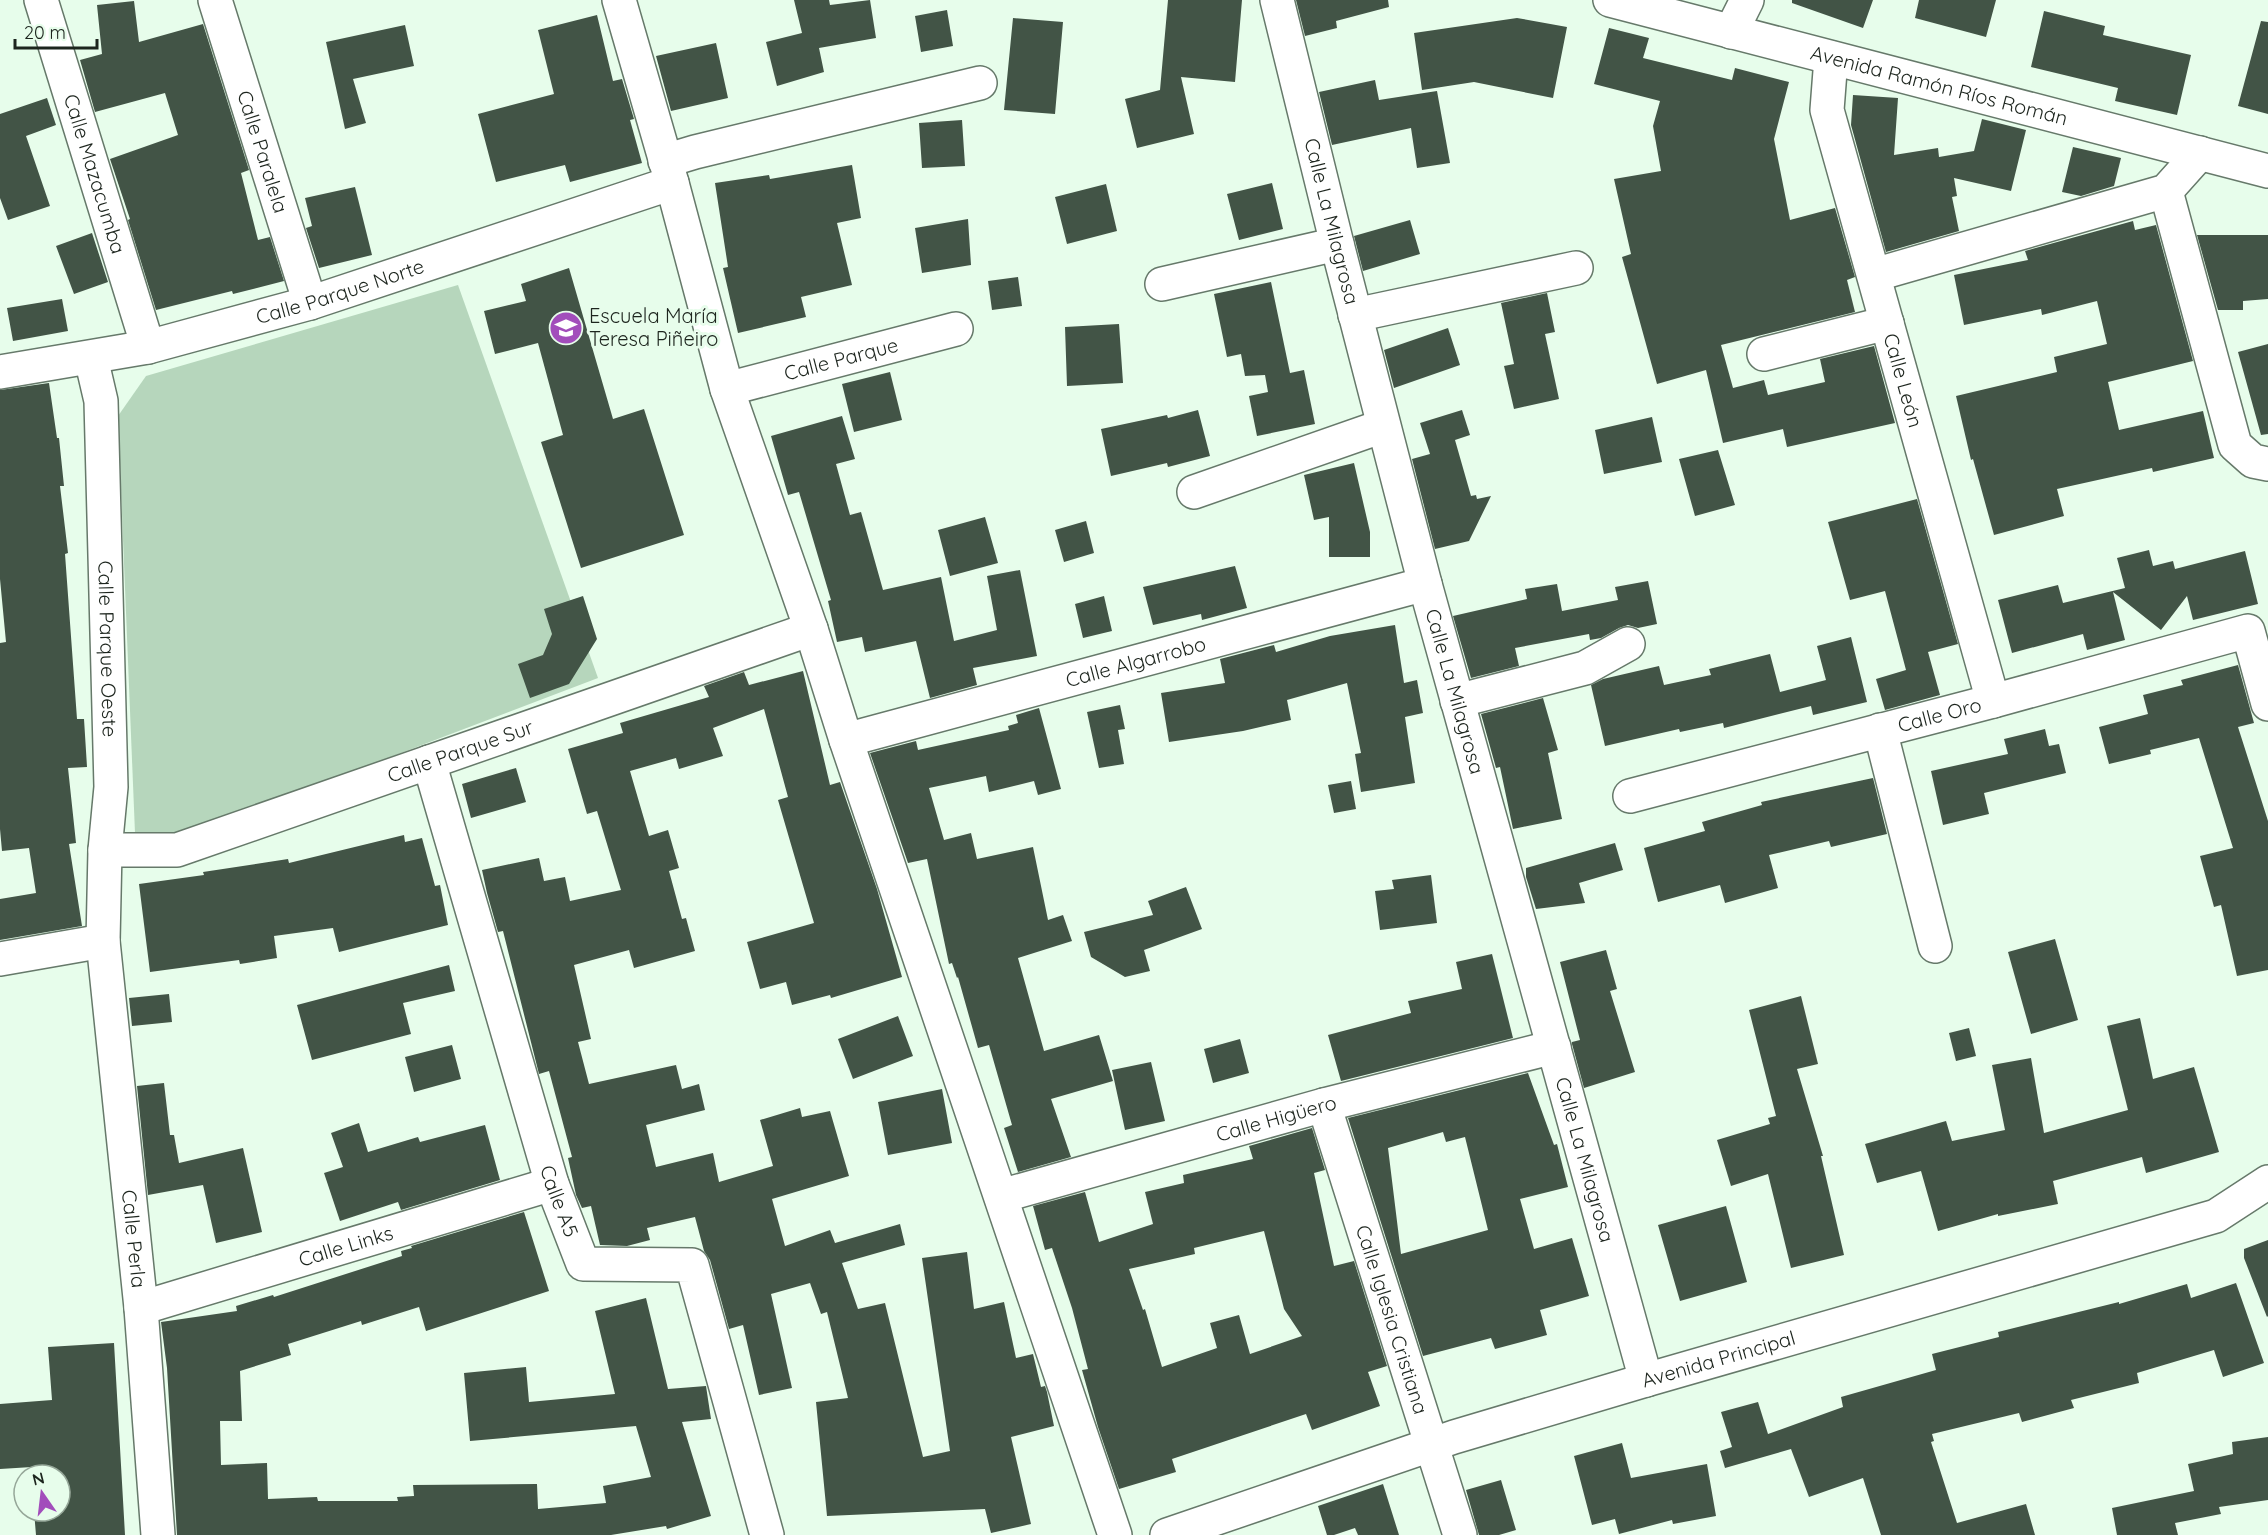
<svg xmlns="http://www.w3.org/2000/svg" width="2268" height="1535" font-family="Quicksand,sans-serif">
	<style>
		.green { fill: #b6d6bc }
		.building { fill: #425446; fill-rule: evenodd }
		.lines { fill: none; stroke-linecap: round; stroke-linejoin: round }
		.minor-casing { stroke: #66796a; stroke-width: 36 }
		.minor { stroke: #fff; stroke-width: 33 }
		.labels { text-anchor: middle; stroke-width: 6; stroke-linejoin: round; paint-order: stroke }
		.street-label { font-size: 20px; fill: #1d251e; stroke: #e7fdeb }
		.poi-label { font-size: 20px; fill: #1d251e; stroke: #e7fdeb; text-anchor: start }
	</style>
	<rect width="100%" height="100%" fill="#e7fdeb"/>
	<path class="green" d="M458,285L598,678L188,834L135,833L118,416L146,376Z"/>
	<path class="building" d="M794,0H829L830,5L870,0L876,38L819,48L824,72L777,86L766,42L802,33Z
		M1168,0H1242L1235,82L1181,77L1194,134L1137,148L1125,99L1160,90Z
		M1296,0H1388L1389,7L1336,21L1337,28L1305,36Z
		M1792,0H1873L1863,28L1792,3Z
		M1919,0H1996L1986,37L1915,18Z
		M134,1L139,42L203,24L249,170L241,173L258,240L270,237L284,281L233,294L232,291L156,310L128,220L130,219L110,159L178,135L165,93L95,112L80,60L102,54L97,5Z
		M947,10L953,46L921,52L915,16Z
		M2044,11L2105,26L2103,35L2191,55L2177,115L2115,101L2118,88L2031,67Z
		M597,15L613,81L622,79L634,119L630,120L642,163L570,182L565,165L496,182L478,114L554,94L538,30Z
		M1013,18L1063,22L1055,114L1004,110Z
		M1517,18L1567,27L1553,98L1474,82L1422,90L1414,33Z
		M2261,21L2268,22V114L2238,106Z
		M405,25L414,66L353,79L366,123L345,129L326,42Z
		M1609,28L1649,38L1643,58L1732,80L1735,68L1789,82L1774,139L1790,220L1835,208L1855,277L1847,280L1855,312L1721,345L1733,388L1764,380L1768,395L1825,382L1820,359L1874,346L1895,423L1787,447L1783,429L1723,443L1706,370L1657,384L1622,257L1631,254L1614,179L1661,171L1653,126L1660,101L1594,84Z
		M716,43L728,98L671,111L656,56Z
		M1375,80L1379,100L1437,91L1450,163L1417,168L1411,128L1332,145L1319,92Z
		M1853,95L1898,98L1894,155L1938,148L1939,157L1974,151L1982,119L2026,130L2011,191L1954,178L1957,196L1952,197L1959,231L1886,252L1851,125Z
		M47,98L56,125L26,136L50,206L8,220L0,198V114Z
		M962,120L965,166L922,168L919,123Z
		M2073,147L2121,158L2114,186L2081,196L2062,192Z
		M852,165L861,218L837,223L852,285L801,297L806,317L738,333L723,268L728,267L715,183L769,175L770,179Z
		M1272,183L1283,229L1239,240L1227,194Z
		M1106,184L1117,231L1067,244L1055,197Z
		M355,187L372,255L319,268L306,228L312,226L305,198Z
		M968,219L971,265L922,273L915,228Z
		M1410,220L1420,254L1363,271L1354,236Z
		M2133,221L2135,230L2156,225L2193,361L2108,382L2119,430L2203,411L2214,458L2153,472L2152,468L2057,489L2064,516L1994,535L1973,459L1971,460L1956,396L2057,372L2054,357L2107,344L2097,301L2042,315L2041,309L1964,325L1954,275L2028,260L2025,251Z
		M92,233L108,282L74,294L56,246Z
		M2197,235H2268V299L2243,301V310H2218Z
		M569,268L613,419L644,409L684,535L581,568L541,442L563,435L538,343L495,354L484,311L526,301L521,284Z
		M1018,277L1022,306L992,310L988,281Z
		M1271,282L1290,373L1304,370L1315,424L1257,436L1249,396L1268,392L1265,375L1245,376L1241,354L1227,357L1214,294Z
		M1547,293L1555,332L1545,334L1559,399L1514,409L1504,366L1514,364L1501,303Z
		M62,299L68,331L13,341L7,308Z
		M1119,324L1123,383L1067,386L1065,327Z
		M1448,328L1460,365L1394,388L1384,350Z
		M2268,344V434L2261,435L2238,352Z
		M890,372L902,420L854,432L842,384Z
		M49,383L57,438H59L64,486H60L68,553L65,554L77,719H84L87,767L68,768L76,843L69,844L82,926L0,940V899L36,893L29,848L2,851L0,829V643L6,642L0,579V390Z
		M1198,410L1210,456L1168,467L1167,463L1111,476L1101,429L1167,415L1168,418Z
		M1462,410L1470,435L1455,440L1471,496L1476,495L1477,499L1491,496L1469,541L1435,549L1412,459L1430,454L1420,423Z
		M842,416L855,459L836,464L850,515L861,512L883,590L941,577L954,641L997,630L987,576L1020,570L1037,656L973,668L977,685L930,698L916,641L865,652L862,637L837,642L828,601L831,600L799,492L788,495L771,436Z
		M1652,417L1662,462L1604,474L1595,430Z
		M1718,450L1735,505L1695,516L1679,459Z
		M1354,463L1370,532V557H1329V517L1314,520L1304,475Z
		M1917,499L1958,644L1928,652L1940,695L1885,710L1876,679L1906,670L1885,591L1850,600L1828,522Z
		M985,517L998,563L950,576L938,530Z
		M1086,521L1094,553L1064,562L1055,530Z
		M2149,550L2153,566L2173,561L2175,569L2245,551L2258,604L2193,620L2187,596L2161,630L2113,592L2125,640L2087,650L2083,634L2012,653L1998,600L2058,585L2063,603L2125,588L2117,558Z
		M1235,566L1247,608L1202,620L1201,614L1153,625L1143,587Z
		M1648,581L1657,624L1638,628L1628,625L1619,628L1601,638L1590,640L1589,634L1515,648L1519,666L1471,678L1453,616L1527,599L1525,589L1557,584L1562,611L1618,600L1615,587Z
		M583,596L597,639L569,684L530,698L518,664L543,655L552,634L544,609Z
		M1104,596L1112,631L1083,638L1075,604Z
		M1395,625L1404,683L1417,680L1423,713L1405,717L1415,783L1361,792L1355,754L1361,753L1347,683L1287,700L1291,720L1243,731L1169,742L1161,693L1225,683L1220,659L1274,645L1276,652L1330,636Z
		M1851,637L1867,702L1813,715L1811,706L1724,728L1723,723L1680,732L1679,729L1605,746L1591,685L1603,679L1659,666L1664,685L1711,675L1709,669L1770,654L1780,692L1826,680L1817,646Z
		M2238,665L2254,723L2238,727L2268,821V970L2237,976L2221,905L2214,907L2200,856L2233,848L2199,738L2150,750L2151,754L2109,764L2099,727L2148,714L2143,695L2183,685L2181,680Z
		M803,671L830,785L840,782L877,889L902,977L831,998L830,995L792,1005L786,982L760,989L747,942L814,923L778,800L788,797L764,709L713,728L723,756L679,769L676,758L630,771L649,836L668,830L679,868L669,871L682,919L686,918L695,951L634,968L629,950L574,965L591,1039L578,1042L589,1084L676,1065L682,1089L699,1084L705,1110L646,1125L656,1167L713,1153L719,1182L773,1166L760,1120L800,1108L802,1117L830,1111L849,1176L772,1199L785,1246L830,1230L835,1243L900,1224L905,1245L842,1263L858,1309L885,1303L923,1457L950,1451L922,1258L967,1252L974,1309L1004,1302L1016,1358L1033,1354L1041,1387L1045,1386L1047,1392L1054,1426L1011,1437L1031,1524L991,1533L985,1509L827,1516L816,1402L848,1398L827,1312L821,1314L810,1283L771,1294L792,1388L759,1395L743,1325L729,1329L710,1260L704,1251L695,1217L647,1228L650,1240L627,1246L600,1245L591,1206L582,1208L576,1195L568,1158L572,1157L549,1071L539,1074L503,931L498,932L487,893L482,870L539,858L544,881L565,877L570,901L621,890L597,811L587,814L568,749L623,733L620,723L709,697L704,686L744,672L749,685Z
		M1543,698L1558,750L1548,753L1562,819L1513,829L1500,767L1496,768L1481,714Z
		M1120,705L1125,729L1118,730L1124,764L1099,768L1087,712Z
		M1039,708L1061,789L1038,795L1034,781L989,792L986,776L929,788L944,840L971,833L977,859L1033,847L1048,920L1063,915L1072,941L1018,958L1044,1051L1099,1035L1113,1081L1051,1099L1071,1157L1018,1172L1004,1128L1012,1125L989,1045L978,1048L958,977L957,978L952,963L949,964L927,859L908,863L870,753L916,741L918,750L1009,730L1008,726L1018,723L1016,715Z
		M2045,729L2049,746L2059,744L2066,773L1984,793L1989,814L1943,825L1931,771L2008,754L2004,739Z
		M516,768L526,802L471,818L462,784Z
		M1873,778L1887,834L1831,847L1829,841L1769,855L1778,888L1725,903L1720,885L1658,902L1644,848L1705,831L1702,822L1762,805L1761,802Z
		M1351,781L1356,809L1334,813L1328,785Z
		M404,835L405,842L422,838L435,886L440,885L448,925L339,952L333,928L274,936L277,958L240,964L239,960L150,972L139,884L204,875L203,872L288,859L289,863Z
		M1615,843L1623,870L1579,883L1585,903L1536,909L1526,877V868Z
		M1431,875L1437,923L1380,930L1375,891L1394,889L1392,880Z
		M1186,887L1202,929L1144,950L1150,971L1125,977L1091,957L1084,932L1153,915L1148,901Z
		M2055,939L2078,1020L2031,1034L2008,952Z
		M1606,950L1617,989L1610,991L1635,1072L1584,1088L1572,1044V1042L1580,1040L1560,962Z
		M1492,954L1513,1038L1341,1081L1328,1035L1411,1013L1408,1001L1462,989L1456,962Z
		M449,965L455,991L403,1003L411,1034L312,1060L297,1005Z
		M169,994L172,1022L132,1026L129,998Z
		M1801,996L1818,1064L1797,1069L1823,1156H1821L1844,1255L1791,1268L1768,1174L1731,1186L1717,1140L1770,1124L1768,1118L1776,1116L1749,1010Z
		M898,1016L913,1056L853,1079L838,1039Z
		M2140,1018L2153,1079L2194,1067L2219,1152L2146,1173L2142,1157L2053,1181L2058,1204L1998,1216V1214L1938,1231L1921,1171L1877,1183L1865,1144L1946,1121L1952,1141L2005,1130L1992,1065L2031,1058L2044,1133L2128,1110L2107,1026Z
		M1969,1028L1976,1056L1956,1061L1949,1033Z
		M1240,1039L1249,1073L1213,1083L1204,1049Z
		M452,1045L461,1079L414,1092L405,1057Z
		M1151,1062L1165,1121L1125,1130L1112,1070Z
		M1528,1073L1554,1145L1557,1144L1568,1187L1520,1199L1534,1249L1572,1238L1589,1296L1540,1310L1547,1335L1495,1349L1491,1338L1423,1356L1348,1118ZM1443,1132L1446,1142L1465,1137L1488,1230L1401,1254L1388,1148Z
		M164,1083L170,1135H174L179,1163L243,1148L262,1232L216,1243L203,1185L148,1195L137,1086Z
		M942,1089L952,1143L888,1155L878,1102Z
		M359,1123L368,1152L418,1137L420,1142L485,1125L500,1180L401,1210L398,1202L340,1221L324,1173L343,1167L331,1133Z
		M1312,1128L1325,1170L1314,1173L1334,1266L1354,1261L1387,1366L1368,1372L1380,1406L1312,1430L1306,1414L1172,1459L1176,1472L1119,1489L1098,1427L1082,1370L1088,1369L1072,1308L1052,1248L1045,1250L1033,1206L1085,1192L1099,1242L1153,1224L1145,1192L1184,1183L1183,1175L1253,1159L1249,1146ZM1264,1231L1284,1309L1302,1336L1250,1354L1239,1315L1210,1323L1217,1348L1162,1367L1145,1309L1143,1310L1129,1269L1195,1254L1194,1248Z
		M1726,1206L1747,1282L1680,1301L1658,1225Z
		M524,1212L549,1291L426,1331L419,1307L362,1325L361,1321L288,1344L291,1355L240,1371L242,1421H220L221,1465L267,1463L268,1499L317,1497L318,1501H398L397,1497L414,1496L413,1485L537,1484L538,1509L606,1503L603,1486L651,1477L636,1426L470,1441L464,1373L526,1367L529,1402L615,1394L595,1311L646,1298L668,1389L706,1386L711,1419L682,1422L711,1516L667,1529L666,1526L611,1535H177L167,1368L161,1322L237,1311L236,1306L273,1295L274,1297L402,1256L401,1251L412,1248L411,1246Z
		M2268,1240V1316L2267,1317L2244,1258V1249Z
		M2236,1283L2264,1363L2223,1377L2214,1350L2137,1373L2139,1383L2071,1400L2074,1408L2022,1422L2019,1413L1932,1434L1934,1441L1931,1442L1957,1523L2026,1504L2035,1535H1881L1863,1478L1809,1497L1791,1449L1725,1468L1720,1451L1732,1447L1721,1412L1758,1402L1768,1434L1843,1407L1841,1397L1936,1370L1932,1354L1999,1337L1998,1332L2119,1302V1304L2187,1284L2191,1298Z
		M114,1343L125,1535H36L34,1511H60V1475H32V1467L0,1469V1404L52,1400L48,1347Z
		M2268,1437V1500L2219,1507L2221,1514L2175,1523L2178,1535H2117L2112,1508L2194,1491L2188,1464L2233,1454L2232,1442Z
		M1622,1443L1631,1478L1707,1464L1716,1516L1673,1524L1672,1520L1619,1534L1615,1519L1592,1525L1574,1456Z
		M1501,1480L1516,1530L1499,1535H1479L1466,1490Z
		M1383,1484L1399,1535H1358L1355,1528L1334,1535H1327L1318,1506Z"/>
	<g class="lines">
		<defs>
			<g id="minor">
				<path id="s1" d="M41,0L148,347"/>
				<path id="s2" d="M215,0L310,303"/>
				<path d="M619,0L672,183L727,389L811,629L846,740L1115,1535"/>
				<path id="s3" d="M1277,0L1337,244L1425,584L1646,1380"/>
				<path id="s4" d="M1610,0L2268,171"/>
				<path d="M1731,32L1747,0"/>
				<path id="s5" d="M1831,58L1827,110L1993,701"/>
				<path d="M665,161L695,152L980,83"/>
				<path d="M2166,191L2235,445L2253,461L2268,464"/>
				<path d="M1874,275L2166,191L2200,153"/>
				<path d="M1162,284L1337,244"/>
				<path d="M1355,315L1576,268"/>
				<path d="M1764,354L1887,323"/>
				<path id="s6" d="M91,358L101,401L111,787L105,850L103,941L141,1308L158,1535"/>
				<path id="s7" d="M0,372L148,347L310,303L672,183"/>
				<path id="s8" d="M727,389L956,329"/>
				<path d="M1194,492L1383,426"/>
				<path d="M1457,701L1585,668L1628,644"/>
				<path d="M1880,730L1935,946"/>
				<path id="s9" d="M846,740L1425,584"/>
				<path id="s10" d="M429,762L552,1184L583,1264L692,1265L767,1535"/>
				<path id="s11" d="M1630,796L1993,701L2248,631L2268,704"/>
				<path id="s12" d="M105,850H177L811,629"/>
				<path d="M0,959L103,941"/>
				<path id="s13" d="M1324,1105L1460,1535"/>
				<path id="s14" d="M1001,1196L1324,1105L1554,1047"/>
				<path id="s15" d="M141,1308L552,1184"/>
				<path id="s16" d="M1167,1535L1454,1437L1646,1380L2216,1216L2268,1182"/>
			</g>
		</defs>
		<use href="#minor" class="minor-casing"/>
		<use href="#minor" class="minor"/>
	</g>
	<defs>
		<symbol id="school-disc" viewBox="-11 -11 22 22"><circle r="9.5" fill="#a24dbb" stroke="#e7fdeb"/><path d="M0-5L7-2L0 1L-7-2ZM-4 1L0 2.5L4 1V4Q0 6-4 4Z" fill="#fff"/></symbol>
	</defs>
	<g fill-rule="evenodd">
		<use href="#school-disc" x="547" y="309" width="38" height="38"/>
	</g>
	<g class="labels">
		<g class="street-label">
			<text dy="7" stroke="none"><textPath href="#s4" startOffset="340">Avenida Ramón Ríos Román</textPath></text>
			<text dy="7" stroke="none"><textPath href="#s2" startOffset="159">Calle Paralela</textPath></text>
			<text dy="7" stroke="none"><textPath href="#s1" startOffset="182">Calle Mazacumba</textPath></text>
			<text dy="7" stroke="none"><textPath href="#s3" startOffset="228">Calle La Milagrosa</textPath></text>
			<text dy="7" stroke="none"><textPath href="#s7" startOffset="350">Calle Parque Norte</textPath></text>
			<text dy="7" stroke="none"><textPath href="#s8" startOffset="118">Calle Parque</textPath></text>
			<text dy="7" stroke="none"><textPath href="#s5" startOffset="333">Calle León</textPath></text>
			<text dy="7" stroke="none"><textPath href="#s6" startOffset="292">Calle Parque Oeste</textPath></text>
			<text dy="7" stroke="none"><textPath href="#s9" startOffset="300">Calle Algarrobo</textPath></text>
			<text dy="7" stroke="none"><textPath href="#s3" startOffset="714">Calle La Milagrosa</textPath></text>
			<text dy="7" stroke="none"><textPath href="#s11" startOffset="320">Calle Oro</textPath></text>
			<text dy="7" stroke="none"><textPath href="#s12" startOffset="372">Calle Parque Sur</textPath></text>
			<text dy="7" stroke="none"><textPath href="#s14" startOffset="286">Calle Higüero</textPath></text>
			<text dy="7" stroke="none"><textPath href="#s3" startOffset="1200">Calle La Milagrosa</textPath></text>
			<text dy="7" stroke="none"><textPath href="#s10" startOffset="458">Calle A5</textPath></text>
			<text dy="7" stroke="none"><textPath href="#s6" startOffset="884">Calle Perla</textPath></text>
			<text dy="7" stroke="none"><textPath href="#s15" startOffset="214">Calle Links</textPath></text>
			<text dy="7" stroke="none"><textPath href="#s13" startOffset="225">Calle Iglesia Cristiana</textPath></text>
			<text dy="7" stroke="none"><textPath href="#s16" startOffset="579">Avenida Principal</textPath></text>
		</g>
		<g class="poi-label">
			<text x="589" y="323">Escuela María<tspan x="589" dy="23">Teresa Piñeiro</tspan></text>
		</g>
	</g>
	<g transform="translate(42 1493) rotate(346)"><circle r="28" fill="#e7fdeb" stroke="#96a799" stroke-width="1.5"/>
	<path d="M0-4.5L10 22L0 15L-10 22Z" fill="#a24dbb"/>
	<text y="-9" font-size="16" font-weight="bold" text-anchor="middle" fill="#1d251e">N</text>
	</g>
	<path d="M15 39v9h82v-9" fill="none" stroke="#1d251e" stroke-width="3"/>
	<text x="24" y="39" font-size="18" fill="#1d251e" stroke="#e7fdeb" stroke-width="4.5" paint-order="stroke">20 m</text>
</svg>
